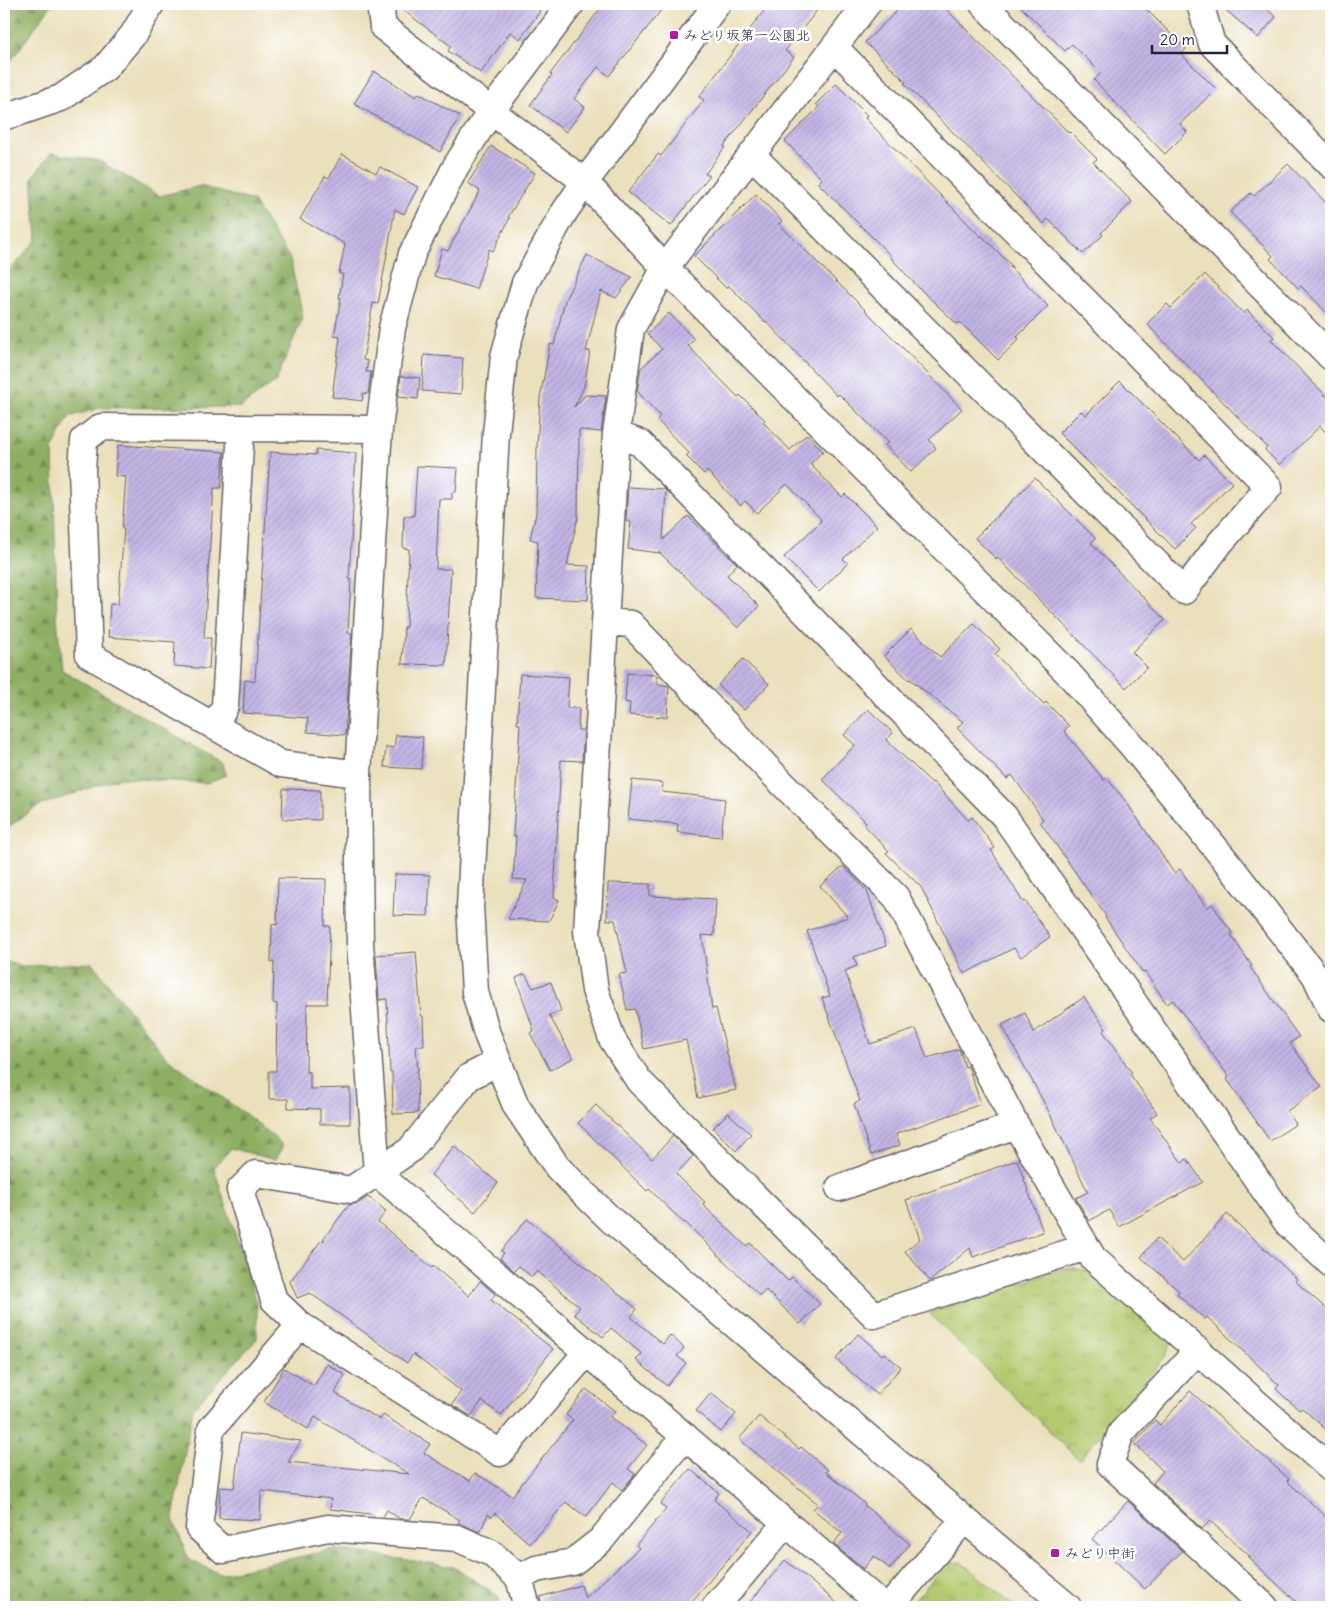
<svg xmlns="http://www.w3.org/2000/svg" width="1335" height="1611" font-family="Delius,'Klee One',sans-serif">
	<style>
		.grass { fill: url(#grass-tufts); stroke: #6a7655 }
		.forest { fill: url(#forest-firs); stroke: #58684e }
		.building { fill: url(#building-hatch) }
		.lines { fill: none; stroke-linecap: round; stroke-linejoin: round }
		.minor-casing { stroke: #686468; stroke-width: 29 }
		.minor { stroke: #fff; stroke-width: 26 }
		.poi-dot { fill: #b5179e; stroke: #fff; stroke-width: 2 }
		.labels { text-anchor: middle; stroke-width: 5; stroke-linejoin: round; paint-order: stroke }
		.poi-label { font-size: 14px; fill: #22223b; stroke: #fff; text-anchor: start }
	</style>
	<defs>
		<pattern id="grass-tufts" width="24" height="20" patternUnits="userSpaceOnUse" patternTransform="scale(1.25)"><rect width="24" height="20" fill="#b3ca6f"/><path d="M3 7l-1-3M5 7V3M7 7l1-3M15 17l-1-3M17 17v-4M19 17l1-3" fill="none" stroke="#9aad61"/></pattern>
		<pattern id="forest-firs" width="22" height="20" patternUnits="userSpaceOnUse" patternTransform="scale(1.25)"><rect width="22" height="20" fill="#8eae62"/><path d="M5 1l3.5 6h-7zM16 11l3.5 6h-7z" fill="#748d52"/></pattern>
		<pattern id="building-hatch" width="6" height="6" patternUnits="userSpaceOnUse" patternTransform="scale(1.25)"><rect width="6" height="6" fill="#c3b5e5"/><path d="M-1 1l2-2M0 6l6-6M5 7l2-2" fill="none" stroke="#a79bc5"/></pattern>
	</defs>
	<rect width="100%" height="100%" fill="#fff"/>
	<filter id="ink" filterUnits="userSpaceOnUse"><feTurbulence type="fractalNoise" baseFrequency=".02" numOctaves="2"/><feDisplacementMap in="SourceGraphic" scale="10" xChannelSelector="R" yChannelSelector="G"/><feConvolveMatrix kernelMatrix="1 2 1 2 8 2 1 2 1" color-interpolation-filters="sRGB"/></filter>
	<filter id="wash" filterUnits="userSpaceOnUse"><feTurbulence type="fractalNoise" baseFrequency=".0096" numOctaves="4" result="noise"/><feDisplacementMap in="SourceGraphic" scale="20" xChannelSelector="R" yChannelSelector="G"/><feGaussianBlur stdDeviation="1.12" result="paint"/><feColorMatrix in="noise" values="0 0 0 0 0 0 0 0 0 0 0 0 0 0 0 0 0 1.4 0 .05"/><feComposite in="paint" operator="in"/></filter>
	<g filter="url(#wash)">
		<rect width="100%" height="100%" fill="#ebe0bc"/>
		<path class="grass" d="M1069,1267L1097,1273L1172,1339L1166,1356L1079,1460L929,1313Z
			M961,1562L1015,1607H909L946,1564Z"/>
		<path class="forest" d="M4,4H52L8,65L4,67Z
			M51,153L99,161L160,196L200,186L253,201L290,259L303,317L276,381L241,407L100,408L69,417L53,448L57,617L62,670L223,763L226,775L207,783L119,778L38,806L4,830V278L37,239L32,178Z
			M4,960L23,966L92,963L167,1058L247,1115L283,1145L275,1160L231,1148L214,1168L257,1302V1339L193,1408L173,1519L189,1560L220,1574L335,1549L455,1567L498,1596L502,1607H4Z"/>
		<g id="blocks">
			<path class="building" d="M395,4H529L540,11L520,39L510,32L481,73L448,51L451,46Z
				M604,4H666L609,76L598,67L574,99L585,107L566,132L530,105L552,75L550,74Z
				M769,4H822L785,51L794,57L724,146L725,147L705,174L709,176L671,226L628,192L658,154L661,156L704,100L699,97Z
				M904,4H941L1069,133L1070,132L1097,159L1093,162L1132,202L1101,233L1103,235L1083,254L1048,219L1044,224L904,83L906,82L865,42Z
				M1018,4H1141L1186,49L1181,54L1216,89L1180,124L1187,132L1165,154L1094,80L1101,73L1072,44L1065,51Z
				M1219,4H1261L1276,17L1258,38Z
				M374,71L416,97L418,93L460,116L440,152L354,104Z
				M836,84L867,115L865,118L981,237L982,236L1012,266L1010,267L1048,306L1017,337L1019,339L998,360L960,322L957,324L919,288L891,258L892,257L818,183L822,179L785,141L819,107L816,104Z
				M491,146L535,173L508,217L510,218L493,251L489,249L476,289L434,276L442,249L448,251L480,191L468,183Z
				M342,154L376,173L380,167L418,187L404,214L395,209L378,304L373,303L363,360L368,361L366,372H371L368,394L363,393L362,401L332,397L340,337L334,336L341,298H339L343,274H339L345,244L300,219L325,176L329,178Z
				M1288,164L1331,208V317L1301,286L1298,288L1270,259L1273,256L1230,212L1251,193L1254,196Z
				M756,194L782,221L779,224L898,343L962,409L929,440L936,448L911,472L885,445L888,443L839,394L837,396L766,321L765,322L728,285L726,288L694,256Z
				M587,255L632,277L616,298L601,291L586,351H590L584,387L574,407L586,395L606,396L601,432L579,430L578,517L567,565L589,566L588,600L536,598L538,541L530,539L536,514L537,447L540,398L550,344L554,345L565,300Z
				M1205,274L1244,314L1247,310L1274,337L1271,340L1331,401V438L1320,426L1280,465L1265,450L1267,447L1147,324L1167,304L1171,308Z
				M669,313L694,339L688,346L738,397L740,395L765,420L763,422L790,450L807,434L823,451L810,464L842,497L845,494L877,526L843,559L848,563L819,592L784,557L821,521L820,518L787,484L757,513L745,501L741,506L707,471L704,474L686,456L689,453L657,420L660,416L637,391L641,368L662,349L647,334Z
				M424,355L463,358L461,394L422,391Z
				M401,376L420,378L418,399L398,397Z
				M1120,381L1199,460L1204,455L1232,483L1191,524L1196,528L1175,549L1059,433L1081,411L1086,415Z
				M118,445L224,452L221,488H214L208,572L204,638H211L209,669L174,666L175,642L108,637L110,604L118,605L124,529H122L126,477L115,476Z
				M316,450L356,453L349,579H351L348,633H352L345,735L307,732L308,718L243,713L245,680L255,681L270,452L316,455Z
				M417,466L458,468L456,492H452V499H439L436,569H451L446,665L402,664L404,627H406L409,549L403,548L404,516H414Z
				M1035,478L1095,538L1091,543L1165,620L1132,652L1147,667L1126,688L997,557L996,559L975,538Z
				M628,487L664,489L666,491L663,540L688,516L737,564L727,575L759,606L738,628L660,553L628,549L631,522L626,521Z
				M974,624L1000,649L995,654L1044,704L1046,702L1069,726L1064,731L1104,780L1107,778L1127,803L1174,873L1180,869L1207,908L1212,904L1233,934L1231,935L1252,966L1250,967L1299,1037L1290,1043L1322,1087L1287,1111L1296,1124L1270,1141L1227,1079L1229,1077L1173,1000L1167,1004L1145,972L1143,973L1105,917L1106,916L1040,822L1043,819L1012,775L1007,779L957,728L963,722L910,679L909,680L884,656L911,629L940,657Z
				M743,659L769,684L744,710L718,685Z
				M627,673L657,675V684L669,686L667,717L629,715L630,703L625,702Z
				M520,674L569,677L567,708H579L578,730H584L582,761L561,760L554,897L559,900L549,921L508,919L527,880L513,879L516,836H513L520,724H517Z
				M868,709L893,733L886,740L932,783L933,782L968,820L972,817L995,848L991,850L1023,902L1025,901L1050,937L1021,957L1014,948L964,974L921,887L886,853L889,851L864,825L866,822L822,779L855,745L844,735Z
				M396,735L423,737L421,769L384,767L386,747L394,748Z
				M632,780L663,783L662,792L725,799L721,837L677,832L678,824L628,819Z
				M283,789L320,790V820L282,819Z
				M843,866L867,891L886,946L854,957L857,966L845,971L870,1044L916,1029L927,1058L959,1049L965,1067L968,1066L981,1104L896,1134L900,1145L871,1155L854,1104L860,1101L822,998L830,996L807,931L848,917L820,886Z
				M395,874L430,875L428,916L393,915Z
				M278,878L326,879L325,926H330L327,1004H307L306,1072H310V1089L350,1088V1124H320V1109L288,1108V1099H269V1071H276L277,1004L273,1003L274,962H271L272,924L277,925Z
				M608,883L650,884V896L716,899L714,936L702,935L712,1009L716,1008L736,1090L698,1098L686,1040L644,1049L635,1009L627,1010L619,974L627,973L615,920H607Z
				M416,952L421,1016H423L424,1046H416L418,1071H417L418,1113L393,1114L392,1072L390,1073L387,999L379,1000L376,955Z
				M525,974L533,988L551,982L561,1011L549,1015L573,1058L550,1070L530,1033L534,1031L516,978Z
				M1084,997L1106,1029L1103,1031L1132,1073L1130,1074L1157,1113L1150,1118L1182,1163L1187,1159L1203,1182L1119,1227L1109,1210L1089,1221L1076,1198L1088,1192L1048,1110L1002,1025L1025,1013L1034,1032Z
				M596,1105L652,1159L673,1136L693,1156L676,1174L705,1202L702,1204L746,1246L750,1243L788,1281L792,1277L820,1304L800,1324L766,1290L760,1296L685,1222L684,1223L649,1189L647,1191L578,1123Z
				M728,1113L751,1134L736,1151L713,1128Z
				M454,1146L498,1183L475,1212L431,1175Z
				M1017,1160L1043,1232L973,1257L970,1248L930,1281L905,1251L920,1239L906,1200Z
				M368,1197L386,1211L378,1222L432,1268L433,1266L469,1296L480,1281L495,1294L491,1300L553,1349L501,1415L482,1401L471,1416L452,1405L461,1391L413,1354L407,1363L310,1293L297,1298L290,1281L320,1242L325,1240L323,1239L349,1205L359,1203Z
				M1227,1214L1297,1279L1295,1281L1331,1313V1434L1302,1408L1299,1410L1276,1389L1279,1385L1207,1317L1205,1319L1177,1294L1179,1291L1141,1257L1157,1238L1183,1262Z
				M527,1219L637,1309L631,1317L663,1344L670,1335L684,1348L677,1356L686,1363L667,1386L636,1360L642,1354L611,1328L603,1337L574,1314L580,1307L537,1271L532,1277L519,1266L514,1271L500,1258L504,1253L501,1251Z
				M858,1334L882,1355L884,1353L901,1367L877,1395L836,1359Z
				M327,1364L345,1375L335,1393L380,1420L383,1415L430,1444L424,1453L470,1481L475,1473L512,1496L573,1420L566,1415L586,1389L615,1411L610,1417L647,1445L628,1469L635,1474L622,1490L613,1482L586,1517L566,1502L530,1544L495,1513L492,1517L488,1514L480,1532L458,1523L460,1520L423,1498L410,1519H400L387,1510L383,1517H376L370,1514L330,1509L331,1499L261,1491L260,1520L219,1518L220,1487L234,1488L241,1433L301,1441L288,1462L409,1474L315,1417L308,1429L264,1402L284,1368L314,1386Z
				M1190,1391L1289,1479L1287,1481L1331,1521V1607H1302L1248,1557L1250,1556L1210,1521L1202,1529L1153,1483L1163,1471L1134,1443L1155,1420L1160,1425Z
				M711,1393L736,1414L721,1432L696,1411Z
				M759,1416L799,1449L801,1447L828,1470L826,1472L865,1504L864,1505L910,1544L890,1569L874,1556L863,1569L833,1544L842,1533L813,1509L818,1504L739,1439Z
				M690,1469L719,1493L714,1500L752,1531L687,1607H542L540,1597L581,1585L585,1598L639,1548L636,1545L666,1509L660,1504Z
				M1128,1501L1182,1551L1145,1589L1092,1539Z
				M785,1560L842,1607H746Z"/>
		</g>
	</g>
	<g filter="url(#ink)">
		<use href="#blocks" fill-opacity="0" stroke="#686468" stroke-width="1"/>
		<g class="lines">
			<defs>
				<path id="minor" d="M380,4L383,27L491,111L585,182L665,268L1068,673L1134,748L1230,866L1315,975L1331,1009
					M571,4L491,111L456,166L412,254L392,328L379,429L358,774L360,943L377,1173L884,1607
					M717,4L585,182L563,214L525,283L504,356L496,433L470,907L475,992L487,1034L516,1106L558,1168L610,1219L1068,1607
					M867,4L665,268L631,329L616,434L587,931L595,990L612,1039L639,1081L874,1315L1086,1247
					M983,4L1331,357
					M1200,4L1212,44L1331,165
					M4,116L14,114L61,98L105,68L133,35L151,4
					M752,155L1184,591L1220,543L1269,487L834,47
					M616,434L640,443L1004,816L1288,1224L1331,1264
					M606,622L631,624L774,775L896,897L1016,1125L1093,1258L1331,1469
					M215,727L225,706L241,428
					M358,774L281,764L89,655L82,470L84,440L101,427L379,429
					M498,1062L469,1077L410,1150L351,1190L256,1174L240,1190L274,1300L300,1325L500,1453L587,1352
					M839,1188L1016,1125
					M300,1325L211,1429L199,1528L223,1550L328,1528L457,1538L491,1553L519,1578L527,1607
					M1198,1350L1121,1433L1110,1464L1265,1607
					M519,1578L536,1569L573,1562L601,1540L685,1436
					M715,1607L786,1523
					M889,1607L964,1520"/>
			</defs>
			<use href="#minor" class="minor-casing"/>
			<use href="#minor" class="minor"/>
		</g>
	</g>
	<g class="poi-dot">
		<rect x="669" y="30" width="10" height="10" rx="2.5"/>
		<rect x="1050" y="1548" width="10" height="10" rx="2.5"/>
	</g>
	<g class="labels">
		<g class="poi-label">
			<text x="684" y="40">みどり坂第一公園北</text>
			<text x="1065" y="1558">みどり中街</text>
		</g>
	</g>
	<rect width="1335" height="1611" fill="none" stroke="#fff" stroke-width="20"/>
	<path d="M1152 45v8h75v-8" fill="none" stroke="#22223b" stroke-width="2.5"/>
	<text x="1160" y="45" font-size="15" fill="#22223b" stroke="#ffffff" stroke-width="4" paint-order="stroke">20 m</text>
</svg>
